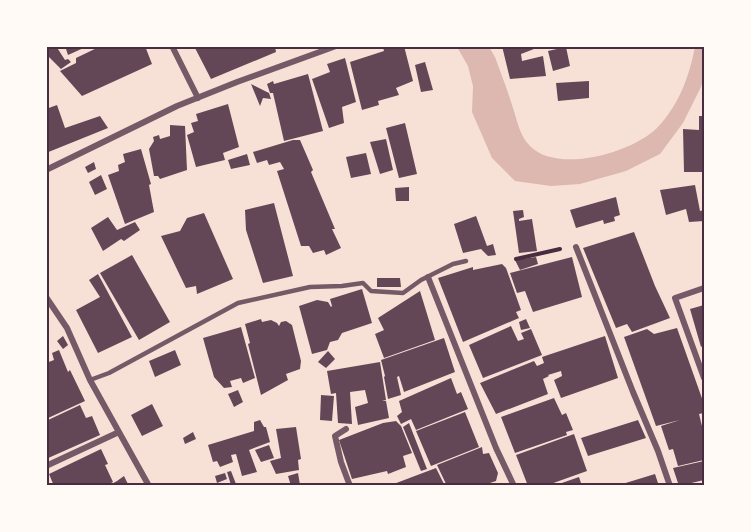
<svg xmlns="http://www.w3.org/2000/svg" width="751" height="532" font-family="'DejaVu Sans',sans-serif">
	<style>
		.water { fill: #dcb8b0 }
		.building { fill: #644757 }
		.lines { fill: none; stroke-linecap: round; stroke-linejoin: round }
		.path { stroke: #4a2c40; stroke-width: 4 }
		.service { stroke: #755966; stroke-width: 4.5 }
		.minor { stroke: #755966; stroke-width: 6 }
		.neatline { fill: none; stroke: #4a2c40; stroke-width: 2 }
	</style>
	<rect width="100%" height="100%" fill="#f7e1d7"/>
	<path class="water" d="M457,47H489L495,57C501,73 507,89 512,105C517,119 519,135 530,146C557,174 632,153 657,128C679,105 689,77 695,47H704V76L701,87L683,123L660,154L626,171L580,184L551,186L515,181L492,158L472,112L473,86L468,66Z"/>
	<path class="building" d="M46,46H56L65,60L68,59L71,62L61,69L46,54Z
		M65,46H88L68,55Z
		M101,46H145L152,64L82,96L60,71L76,63V58Z
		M196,46H275L276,52L211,79L195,48Z
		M386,46H404L413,81L396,88L399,95L378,101L379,105L362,110L350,62L384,51L383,47Z
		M502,46H533L534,49L521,54L522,61L543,56L546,76L510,79Z
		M566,47L570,66L553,71L548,51Z
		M345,58L356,102L342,107L344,123L329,128L312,79L330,72L327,64Z
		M425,62L433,90L421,92L415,65Z
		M308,74L323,131L284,141L273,93H270L267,84L273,81L274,84Z
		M589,81V98L558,101L556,83Z
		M251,84L269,93L271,99L263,98L260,106Z
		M228,104L239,147L223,153L225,160L196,167L187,135L194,132L191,123L198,121L196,114Z
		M57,105L65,128L100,116L108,128L46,153V109Z
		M699,116H704V172H684L683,129L699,130Z
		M405,123L417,174L399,178L386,128Z
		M170,125L185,126L187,170L160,179L158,176H154L149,149L154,141L153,137L159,135L160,139L170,136Z
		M386,139L393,170L380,174L370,142Z
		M293,140H300L313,170L311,172L335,229H332L341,248L326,255L324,250L313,253L309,246H301L277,171L284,169L280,162L269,165L267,160L257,163L253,152Z
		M141,149L151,184L149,185L154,212L125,224L108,175L119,171L118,165L125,162L123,154Z
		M366,153L371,174L351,178L346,157Z
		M247,154L250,165L231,169L228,160Z
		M94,162L96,169L88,173L85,167Z
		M101,175L107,189L95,195L89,182Z
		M695,185L700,211L704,210V221L689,222L686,209L666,215L660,190Z
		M409,187V201H396L395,188Z
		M616,197L620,215L614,217L615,221L604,224L603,220L576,228L570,210Z
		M274,203L293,276L263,283L246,230L245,210Z
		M523,210L524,217L519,219V221L532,219L537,251L519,253L513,211Z
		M204,213L233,279L197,294L196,286L186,288L161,236L180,231L187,218Z
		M476,216L487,246L493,244L496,255L488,256L481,249L463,253L454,224Z
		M108,217L117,230L135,222L140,230L124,241L121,239L103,251L91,228Z
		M634,232L655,286L670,318L632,332L627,324L616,328L583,248Z
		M132,255L170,322L139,340L100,273Z
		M536,257L538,264L520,270L515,260Z
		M572,257L582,297L533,312L525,291L517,293L510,273Z
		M502,264L506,268L521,310L516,312L519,318L463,342L438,278L473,267V270Z
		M98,274L132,337L98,353L76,310L100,297L89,280Z
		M377,278H400L401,287H377Z
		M362,289L372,323L342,333L338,340L330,342L327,350L312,354L299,306L317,300L328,302L331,307L332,306L330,299Z
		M420,291L435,340L384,358L375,334L384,330L378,318Z
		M704,305V345L701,347L690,309Z
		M261,319L262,322L271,320L277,323L279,326L281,322L286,321L292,325L301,361L300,369L286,374L288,380L261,395L248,344L250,343L245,324Z
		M526,319L530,328L521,330L519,322Z
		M511,326L518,341L524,339L521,333L531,329L542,355L483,378L469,345Z
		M241,327L255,378L243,383L241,378L230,381L232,387L224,388L214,377L203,338Z
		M677,328L704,404V413L699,414L704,434V460L678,466L673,449L669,450L661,426L680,420L656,426L624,337L647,329L654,334Z
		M63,336L68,345L63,349L57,341Z
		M605,336L618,378L561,398L554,380L562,376L561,371L548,375L549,376L543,379L548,394L496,414L480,383L534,361L537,366L544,363L542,357Z
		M444,338L455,372L404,392L399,376L397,377L401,395L388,399L384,377L385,376L381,360Z
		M59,350L68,372L70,370L85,401L46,419V363L54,360L52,353Z
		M175,350L181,365L155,377L149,361Z
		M328,351L335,359L326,368L318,362Z
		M380,362L386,400L382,401H386L389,418L358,425L355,407L368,403L365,390L350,392L352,424L338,423L336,393L331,394L327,371Z
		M451,378L457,394L461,392L468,409L416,430L411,419L401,424L397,416L402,412L399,401Z
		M238,390L243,402L234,407L228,394Z
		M321,395L334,396L332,421L320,420Z
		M554,398L562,415L566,413L573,430L566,432L567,435L515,453L501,417Z
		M152,404L163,426L142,436L131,415Z
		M80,405L86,418L92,416L100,435L46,459V421Z
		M465,412L479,447L431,466L416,431Z
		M260,420L264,427H266L270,442L249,450L257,472L242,476L236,454L231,455L233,462L220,467L217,461L213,462L208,445L254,431V422Z
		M638,420L646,438L588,456L581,438Z
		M396,421L401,426L412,453L403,456L406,467L388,474L387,471L352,479L339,440L383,423Z
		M409,423L427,469L421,471L403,427Z
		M296,427L301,459L298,460L299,470L276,474L270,461L281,458L276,429Z
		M193,432L196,439L185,444L183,438Z
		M574,434L587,471L545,486H528L516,455Z
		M269,445L274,458L261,462L255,450Z
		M482,447L483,454L489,453L498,473L496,481L481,486H447L437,465Z
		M101,449L108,464L105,465L113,482L105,486H54L49,474Z
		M704,461V480L679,486L673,468Z
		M436,468L445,486H391V485Z
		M231,471L236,484L231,485L227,472Z
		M225,473L227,479L217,483L215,476Z
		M298,473L300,485L291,486L288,476Z
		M655,474L659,486H619V485Z
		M124,476L129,486H108L117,481Z
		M579,477L582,486H556V485Z"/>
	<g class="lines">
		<path class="path" d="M516,259L560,249"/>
		<path class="service" d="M90,380L109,373L238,303L310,287L342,286L363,283L371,291L403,293L421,280L453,264L466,261"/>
		<path class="minor" d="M172,46L198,98
			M46,170L177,106L237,82L336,46
			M576,247L633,392L658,451L670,486
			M428,277L496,448L514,486
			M704,288L675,298L704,378
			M46,297L67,328L90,380L149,486
			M346,429L335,436L341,462L350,486
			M46,466L119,432"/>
	</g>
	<rect width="751" height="532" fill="none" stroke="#fffaf5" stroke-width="96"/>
	<rect x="48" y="48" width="655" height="436" class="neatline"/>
</svg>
